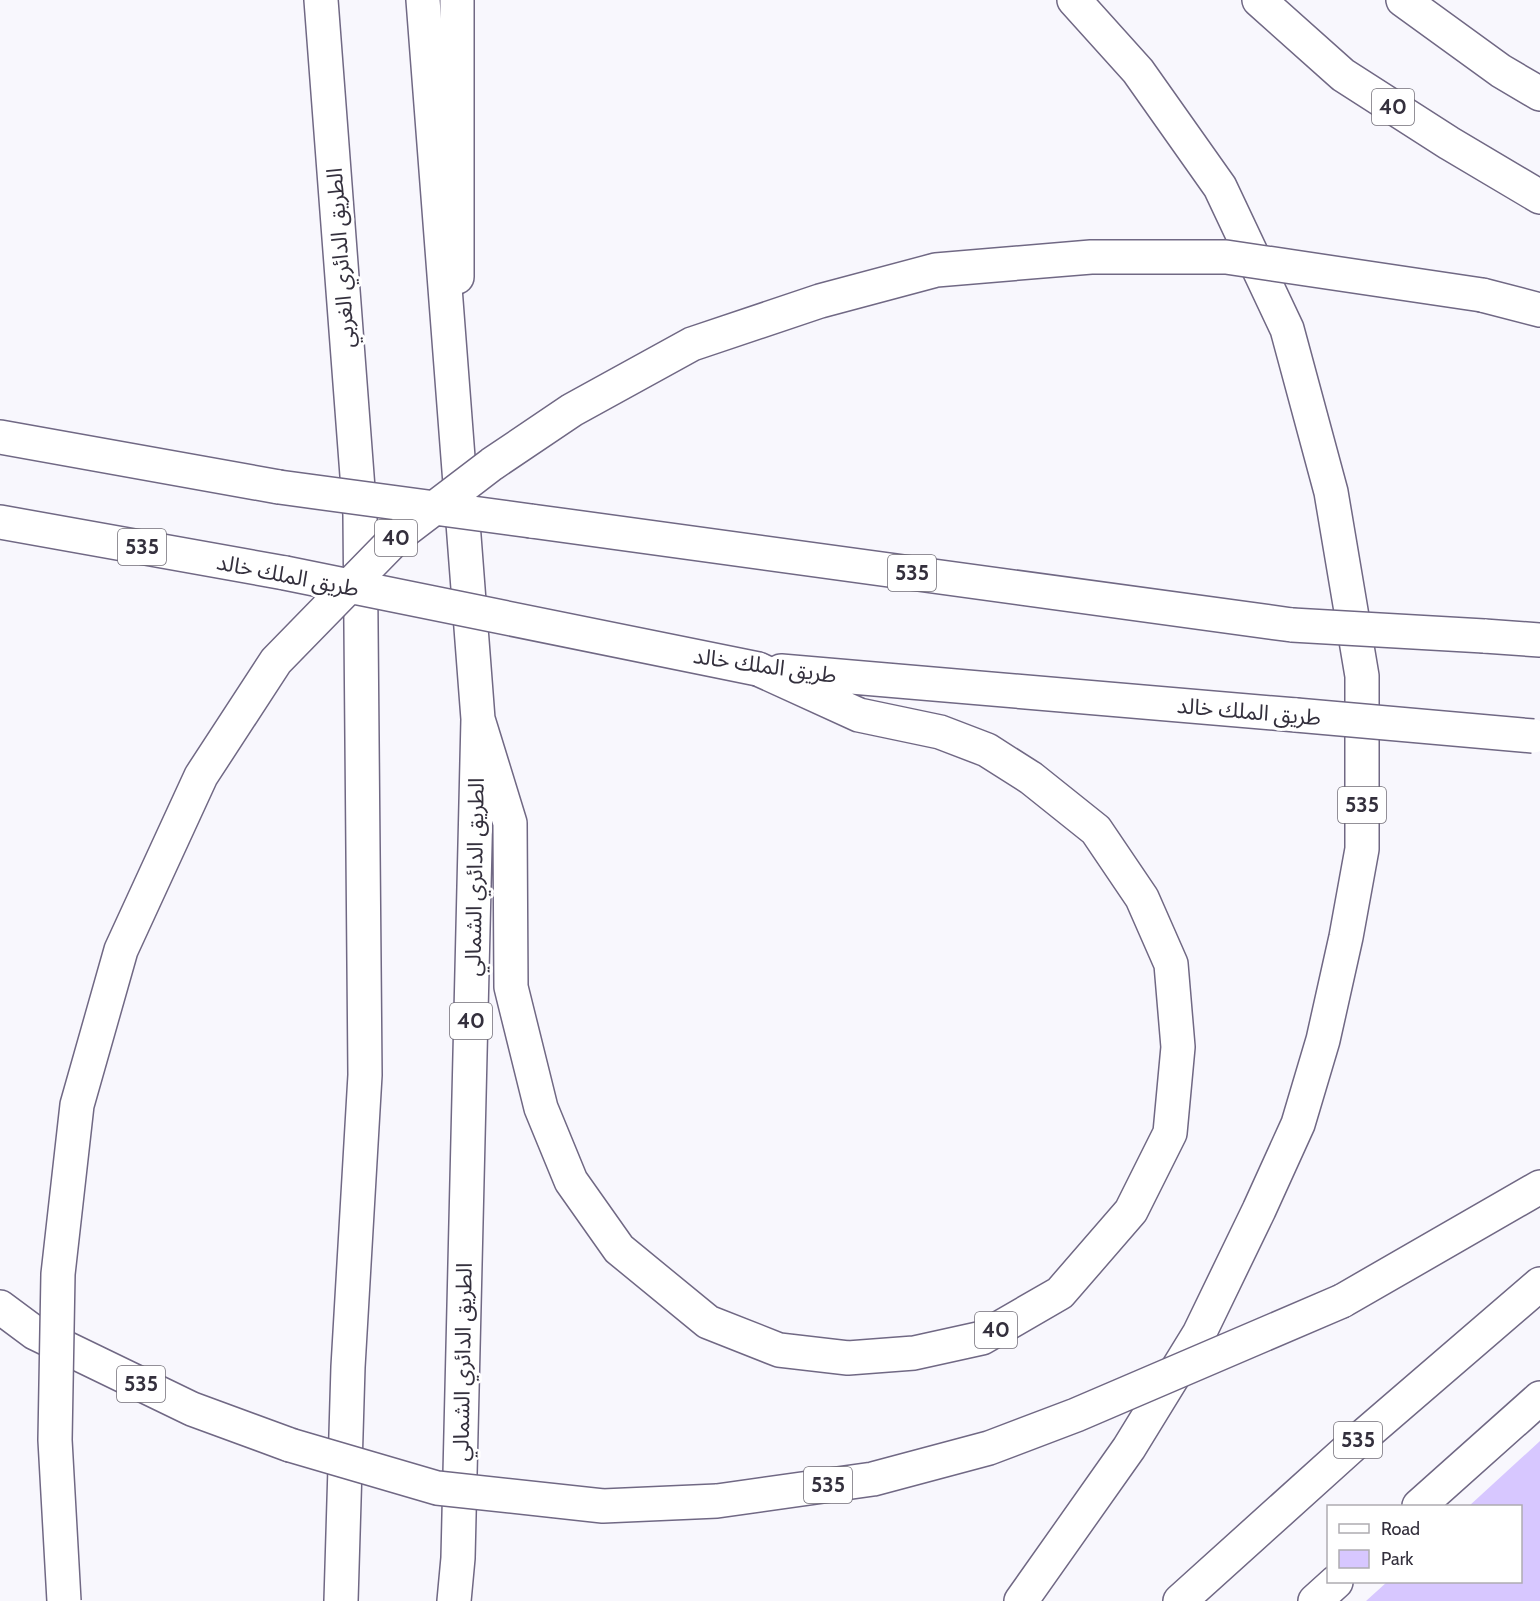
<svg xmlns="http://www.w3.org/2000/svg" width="1540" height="1601" font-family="Cabin,'Noto Sans Arabic',sans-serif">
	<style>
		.green { fill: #d7c7ff }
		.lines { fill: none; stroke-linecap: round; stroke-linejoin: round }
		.tertiary-casing { stroke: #706884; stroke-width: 36 }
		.secondary-casing { stroke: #706884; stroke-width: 36 }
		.motorway-casing { stroke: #706884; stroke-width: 36 }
		.tertiary { stroke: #fff; stroke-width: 33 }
		.secondary { stroke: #fff; stroke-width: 33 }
		.motorway { stroke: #fff; stroke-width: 33 }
		.motorway-bridge-casing { stroke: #706884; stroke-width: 36; stroke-linecap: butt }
		.motorway-bridge { stroke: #fff; stroke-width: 33 }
		.labels { text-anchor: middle; stroke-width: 6; stroke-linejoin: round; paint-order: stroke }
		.shield { fill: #fff; stroke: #716e77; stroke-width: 1.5 }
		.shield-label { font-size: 21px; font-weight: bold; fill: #34303d }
		.street-label { font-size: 22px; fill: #34303d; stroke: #fff }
	</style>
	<rect width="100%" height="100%" fill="#f8f7fd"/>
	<path class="green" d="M1540,1441V1601H1366L1387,1582H1520V1506H1469Z"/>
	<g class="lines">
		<defs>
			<path id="tertiary" d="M457,277V0"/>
			<path id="secondary" d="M1403,0L1501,71L1540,94
				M1419,1506L1540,1398
				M1315,1601L1336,1582"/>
			<path id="motorway" d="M321,0L360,515L365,1075L348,1367L341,1601
				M423,0L478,719L458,1558L454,1601
				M1259,0L1343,75L1449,143L1540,197
				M1482,295L1540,310
				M0,437L279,487
				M531,521L1292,625
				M0,522L285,573
				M1484,636L1540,640
				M781,671L1296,715
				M478,719L510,823L511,987L541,1108L571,1181L619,1249L708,1322L779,1350L848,1358L914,1353L982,1338L1060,1293L1131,1211L1170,1133L1178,1047L1171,964L1142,898L1096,830L1031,778L987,750L940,732L859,715L758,669
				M1342,1301L1540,1187
				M0,1307L35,1333L192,1409L290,1445
				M1021,1601L1129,1448L1199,1334L1259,1210L1298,1124L1323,1040L1346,937L1362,849V676L1331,492L1287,329L1220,187L1138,71L1074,0
				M1180,1601L1353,1445L1540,1284"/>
		</defs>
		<use href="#tertiary" class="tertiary-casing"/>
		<use href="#secondary" class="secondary-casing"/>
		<use href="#motorway" class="motorway-casing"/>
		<use href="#tertiary" class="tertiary"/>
		<use href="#secondary" class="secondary"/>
		<use href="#motorway" class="motorway"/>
		<defs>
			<path id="motorway-bridge" d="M279,487L531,521
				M285,573L758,669
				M1292,625L1484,636
				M1296,715L1533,736
				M290,1445L437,1488L603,1506L717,1501L873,1479L989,1448L1076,1415L1342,1301
				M64,1601L55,1440L58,1274L77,1105L121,950L201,776L276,661L399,535L492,464L572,410L692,344L820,301L936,270L1091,257H1226L1482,295"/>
		</defs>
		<use href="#motorway-bridge" class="motorway-bridge-casing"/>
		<use href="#motorway-bridge" class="motorway-bridge"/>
	</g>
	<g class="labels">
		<g class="shield">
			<rect x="1372" y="89" width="42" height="36" rx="4.5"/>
			<rect x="375" y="520" width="42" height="36" rx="4.5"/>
			<rect x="118" y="529" width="48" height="36" rx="4.5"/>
			<rect x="888" y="555" width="48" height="36" rx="4.5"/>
			<rect x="1338" y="787" width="48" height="36" rx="4.5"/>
			<rect x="450" y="1003" width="42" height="36" rx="4.5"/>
			<rect x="975" y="1312" width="42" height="36" rx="4.5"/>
			<rect x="117" y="1366" width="48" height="36" rx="4.5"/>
			<rect x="1334" y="1422" width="48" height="36" rx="4.5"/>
			<rect x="804" y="1467" width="48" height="36" rx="4.5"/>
		</g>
		<g class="shield-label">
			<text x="1393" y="114">40</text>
			<text x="396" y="545">40</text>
			<text x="142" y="554">535</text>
			<text x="912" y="580">535</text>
			<text x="1362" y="812">535</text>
			<text x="471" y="1028">40</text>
			<text x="996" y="1337">40</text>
			<text x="141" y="1391">535</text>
			<text x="1358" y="1447">535</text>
			<text x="828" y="1492">535</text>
		</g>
		<g class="street-label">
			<text transform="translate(340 258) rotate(-94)" y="8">الطريق الدائري الغربي</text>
			<text transform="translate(288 575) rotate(11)" y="8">طريق الملك خالد</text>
			<text transform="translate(765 665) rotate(8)" y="8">طريق الملك خالد</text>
			<text transform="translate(1249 711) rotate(5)" y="8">طريق الملك خالد</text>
			<text transform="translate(474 877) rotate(-89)" y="8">الطريق الدائري الشمالي</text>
			<text transform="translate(462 1362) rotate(-89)" y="8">الطريق الدائري الشمالي</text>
		</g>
	</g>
	<rect x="1327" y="1505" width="195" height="78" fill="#ffffff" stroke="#aeacb1" stroke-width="1.5"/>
	<rect x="1339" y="1524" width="30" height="9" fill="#ffffff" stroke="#aeacb1" stroke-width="1.5"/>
	<text x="1381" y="1535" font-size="18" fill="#34303d">Road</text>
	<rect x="1339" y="1550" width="30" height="18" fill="#d7c7ff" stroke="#aeacb1" stroke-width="1.5"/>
	<text x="1381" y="1565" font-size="18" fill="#34303d">Park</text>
</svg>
